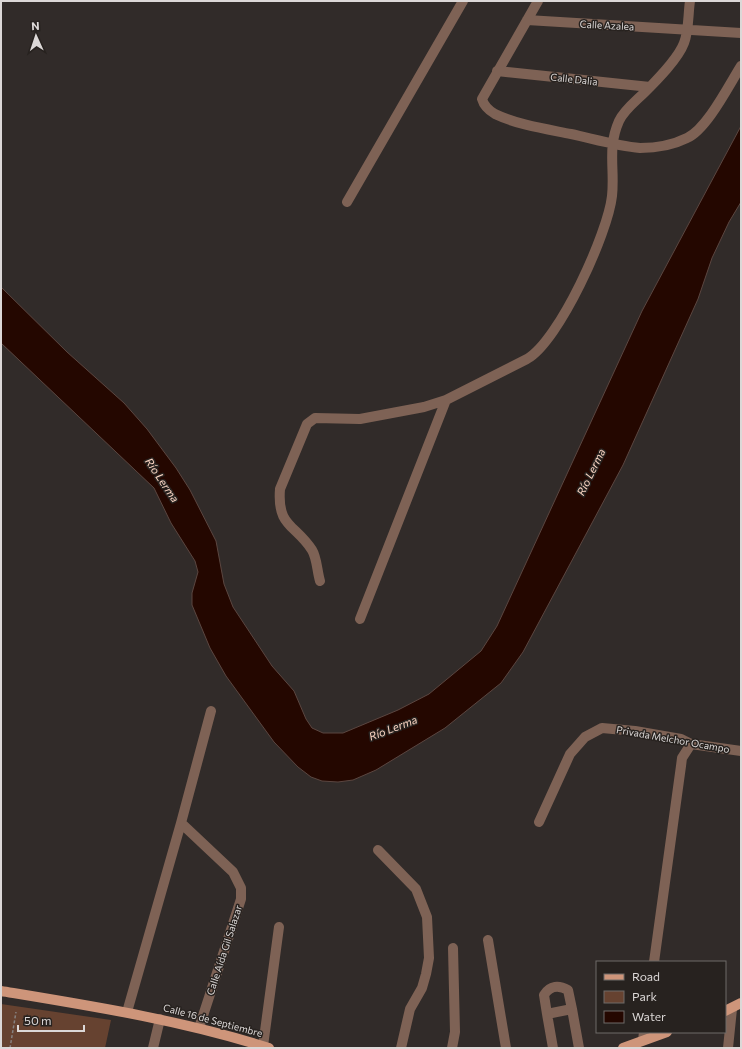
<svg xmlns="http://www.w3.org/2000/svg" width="742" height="1049" font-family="Commissioner,sans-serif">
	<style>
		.green { fill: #664230 }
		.water { fill: #240700; stroke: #5b4640 }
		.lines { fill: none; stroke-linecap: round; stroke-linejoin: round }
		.path { stroke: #86817f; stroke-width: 1.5; stroke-dasharray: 3 2; stroke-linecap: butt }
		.minor { stroke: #7e6255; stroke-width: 10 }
		.major { stroke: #ce957a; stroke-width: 10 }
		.labels { text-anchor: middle; stroke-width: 3; stroke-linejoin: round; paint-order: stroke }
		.street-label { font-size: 10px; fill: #dcd8d7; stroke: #27221f }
		.water-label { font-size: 11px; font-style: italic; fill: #fcd6c4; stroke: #27221f }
	</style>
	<rect width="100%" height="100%" fill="#312b29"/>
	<path class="green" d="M1,1004L111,1020L105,1048H1Z"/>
	<path class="water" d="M741,126V202L729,222L712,258L698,299L623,465L523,652L501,683L445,728L376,770L353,780L338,782L322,781L311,777L298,767L274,742L226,676L210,648L192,605V593L198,572L195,561L171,523L154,488L1,343V287L67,352L124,403L147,429L176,468L190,490L216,541L224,584L233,607L272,666L294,691L306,719L312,728L323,733H343L398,710L429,694L481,651L497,626L642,311Z"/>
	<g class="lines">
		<path class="path" d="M10,1048L16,1012"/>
		<path class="minor" d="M538,1L482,99C484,106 488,110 495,114C518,125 546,129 571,134C594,139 617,146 640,148C655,148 673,145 687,138C707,129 729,85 741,66
			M527,20L741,33
			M497,71L650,87
			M347,202L463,1
			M320,581C317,571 317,558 312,550C295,524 277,527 280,489L307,424L315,418L360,419L424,407L446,400L527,359C559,341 608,233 612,196C615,169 607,148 619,121C624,110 636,101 645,92C657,80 678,59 684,43C689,30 688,14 690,1
			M360,619L446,400
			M539,822L570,754L585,737L602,728L635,731L681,739L691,744L741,751
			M181,823L233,872L241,888V899L199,1028
			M378,850L416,889L427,917L429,958L426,974L422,988L410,1009L401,1048
			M488,940L506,1048
			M654,962L681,766L682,758L691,744
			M127,1012L181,823L211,711
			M547,1014L544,995C550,985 559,985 568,990L572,1009
			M643,1040L644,1032
			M263,1046L279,927
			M153,1048L160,1019
			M452,1048L455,1032L453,948
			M553,1048L547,1014L572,1009L579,1048
			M728,1048L732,1009"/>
		<path class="major" d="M1,991C92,1006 181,1020 269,1048
			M725,1011L741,1003
			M623,1048L667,1032"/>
	</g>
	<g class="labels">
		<g class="street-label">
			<text transform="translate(607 25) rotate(3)" y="4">Calle Azalea</text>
			<text transform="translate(574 79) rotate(6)" y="4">Calle Dalia</text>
			<text transform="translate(673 739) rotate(10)" y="4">Privada Melchor Ocampo</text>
			<text transform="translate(224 950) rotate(-72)" y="4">Calle Aída Gil Salazar</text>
			<text transform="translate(213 1020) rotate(15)" y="4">Calle 16 de Septiembre</text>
		</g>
		<g class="water-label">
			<text transform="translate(591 472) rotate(-64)" y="4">Río Lerma</text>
			<text transform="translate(162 480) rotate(56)" y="4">Río Lerma</text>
			<text transform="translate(393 728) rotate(-21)" y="4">Río Lerma</text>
		</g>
	</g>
	<rect width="742" height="1049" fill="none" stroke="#dcd8d7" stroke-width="4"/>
	<rect x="596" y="961" width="130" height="72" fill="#27221f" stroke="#6f6b69"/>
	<rect x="604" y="974" width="20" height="6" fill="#ce957a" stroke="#6f6b69"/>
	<text x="632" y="981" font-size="12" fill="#dcd8d7">Road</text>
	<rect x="604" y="991" width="20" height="12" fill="#664230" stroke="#6f6b69"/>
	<text x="632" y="1001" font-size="12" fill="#dcd8d7">Park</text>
	<rect x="604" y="1011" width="20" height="12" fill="#240700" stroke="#6f6b69"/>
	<text x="632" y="1021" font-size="12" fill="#dcd8d7">Water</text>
	<g transform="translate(36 36) rotate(357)" stroke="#27221f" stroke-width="3" paint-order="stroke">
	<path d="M0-3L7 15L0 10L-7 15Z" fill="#dcd8d7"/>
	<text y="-6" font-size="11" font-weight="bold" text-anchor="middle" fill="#dcd8d7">N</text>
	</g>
	<path d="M18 1025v6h66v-6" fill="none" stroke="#dcd8d7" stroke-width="2"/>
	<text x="24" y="1025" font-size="12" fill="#dcd8d7" stroke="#27221f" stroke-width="3" paint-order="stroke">50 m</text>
</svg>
